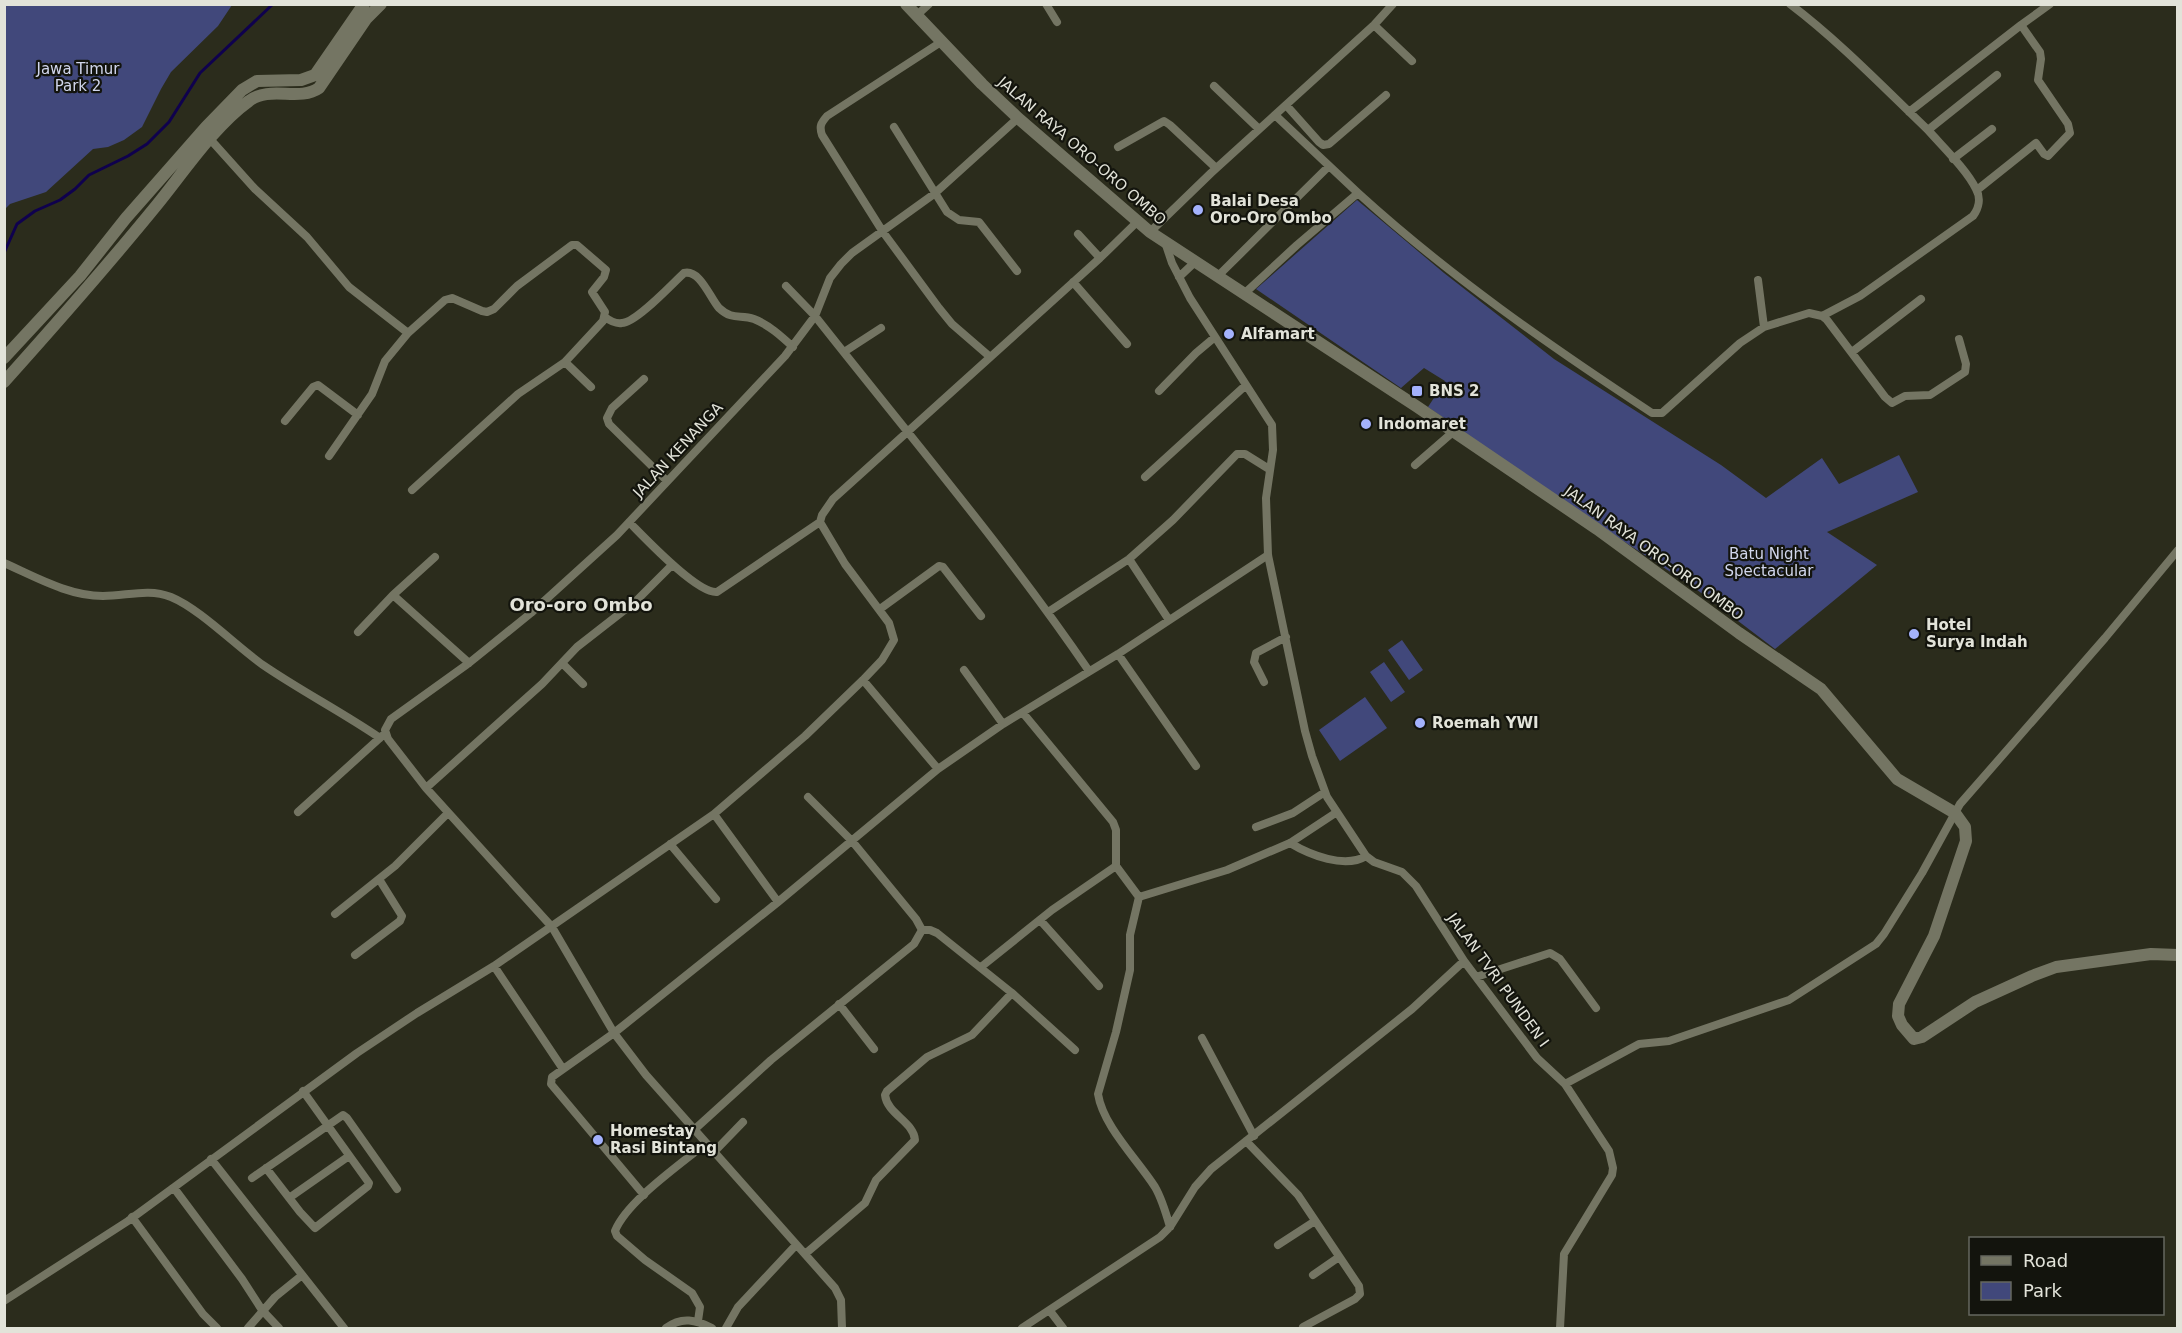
<svg xmlns="http://www.w3.org/2000/svg" width="2182" height="1333" font-family="'DejaVu Sans',sans-serif">
	<style>
		.green { fill: #41487b }
		.lines { fill: none; stroke-linecap: round; stroke-linejoin: round }
		.stream { stroke: #0f014e; stroke-width: 3 }
		.street { stroke: #747563; stroke-width: 8 }
		.secondary { stroke: #747563; stroke-width: 12 }
		.poi-dot { fill: #a4b2fc; stroke: #13140d; stroke-width: 2 }
		.labels { text-anchor: middle; stroke-width: 4.5; stroke-linejoin: round; paint-order: stroke }
		.park-label { font-size: 15px; fill: #d1d6ec; stroke: #13140d }
		.street-label { font-size: 15px; fill: #e2e3d9; stroke: #13140d }
		.poi-label { font-size: 15px; font-weight: bold; fill: #e2e3d9; stroke: #13140d; text-anchor: start }
		.quarter-label { font-size: 18px; font-weight: bold; fill: #e2e3d9; stroke: #13140d }
	</style>
	<rect width="100%" height="100%" fill="#2b2c1c"/>
	<path class="green" d="M5,4H232V5L218,26L171,72L161,89L142,127L124,140L108,147L93,149L46,192L10,204L5,209Z
		M1357,200L1444,273L1554,359L1721,465L1766,498L1822,458L1839,484L1899,455L1918,492L1827,532L1877,565L1775,649L1692,586L1562,501L1428,407L1445,381L1424,368L1401,388L1256,289Z
		M1402,640L1423,670L1409,680L1388,650Z
		M1384,662L1405,692L1391,702L1370,672Z
		M1365,697L1387,728L1340,761L1319,730Z"/>
	<g class="lines">
		<path class="stream" d="M4,253L17,224L35,211L60,200L75,189L89,175L128,156L147,144L169,122L200,73L273,4"/>
		<path class="street" d="M1046,4L1057,22
			M1790,4C1840,42 1883,87 1928,130
			M917,15L929,4
			M1374,25L1412,61
			M2021,25L2050,4
			M941,42L827,116C821,123 819,126 822,135L883,232L939,308L952,324L989,356
			M1214,86L1259,129
			M1286,105L1319,142L1323,145L1329,144L1386,95
			M1909,112L2021,25L2040,52L2041,59L2038,80L2068,124L2070,133L2048,156L2044,154L2036,143L1977,190
			M1275,115L1358,193
			M894,127L947,212L959,220L979,222L1017,271
			M210,139L255,189L307,237L349,287L408,333L445,300L452,298L482,311L487,312L494,309L517,286L572,245H577L606,270L604,277L592,292L605,312L603,321L565,362L518,394L412,490
			M1118,147L1164,121L1170,125L1216,168
			M1953,159L1992,129
			M1150,232L1211,173L1374,25L1393,4
			M1078,234L1100,258
			M1165,242L1172,263L1190,298L1272,425L1273,450L1266,498L1268,555L1305,731L1312,756L1327,797L1366,856L1374,862L1402,872L1416,886L1464,961L1537,1058L1565,1084L1609,1151L1613,1168L1612,1175L1564,1254L1560,1328
			M1218,276L1329,166
			M1179,277L1195,262
			M1758,280L1764,327
			M1073,282L1127,344
			M786,286L815,316C908,434 1005,548 1089,671
			M1245,293L1297,245L1358,193C1448,275 1550,346 1652,413H1662L1740,343L1764,327L1809,313L1822,316L1827,320L1885,397L1892,403L1905,396L1930,395L1965,372L1966,364L1959,339
			M1822,316L1860,296L1973,216C1979,208 1981,198 1976,189C1967,170 1942,146 1928,130L1997,75
			M605,317C610,321 615,324 622,323C636,323 672,284 684,273C700,269 710,298 719,308C733,321 740,314 754,319C769,325 781,336 793,347
			M844,352L881,328
			M1852,352L1921,299
			M565,362L591,387
			M644,379L612,408L607,418L609,424L667,481
			M1159,391L1196,353L1215,337
			M285,421L313,387L318,385L358,415
			M329,456L372,394L385,361L408,333
			M1415,465L1453,432
			M1145,477L1246,385
			M629,522C644,537 697,594 717,592L820,522L822,515L833,499L1100,258L1137,222
			M435,557L393,595L469,663
			M1129,559L1169,620
			M4,563C36,577 68,596 103,596C127,596 148,588 171,597C200,609 236,646 263,665C301,691 342,712 380,738
			M880,609L939,566L943,567L981,616
			M1048,612L1129,559L1173,520L1237,454H1245L1269,469
			M358,632L393,595
			M1118,654L1196,766
			M562,663L583,684
			M964,670L1003,724
			M863,680L938,769
			M1264,682L1254,662L1256,653L1286,637
			M1023,713L1113,822L1116,830V866L1139,897L1130,935V970L1116,1032L1098,1094C1103,1126 1137,1159 1155,1187C1162,1199 1166,1213 1170,1227
			M426,788L542,684L577,647L636,601L672,565
			M298,812L382,736
			M714,814L778,902
			M1256,827L1293,813L1325,792
			M1290,843C1310,855 1345,869 1366,856
			M670,844L716,899
			M1139,897L1227,870L1290,843L1337,812
			M335,914L395,866L448,813
			M1040,920L1099,986
			M922,930H930L937,933L1012,993L1075,1050
			M355,955L400,921L402,916L379,879
			M494,966L563,1069
			M981,967L1052,910L1116,866
			M1476,977L1550,953L1560,959L1596,1008
			M839,1004L874,1049
			M1202,1038L1254,1136
			M1565,1084L1639,1044L1669,1041L1789,1000L1876,944L1884,934L1922,873L1960,804L2105,638L2178,550
			M695,1129L771,1060L914,944L922,930L916,919L852,841L808,797
			M1246,1141L1298,1195L1359,1286L1360,1294L1355,1299L1303,1327
			M713,1153L743,1122
			M211,1159L344,1328
			M266,1168L300,1212L315,1228L368,1186L369,1183L303,1091
			M252,1178L343,1115L347,1118L397,1189
			M174,1188L242,1279L262,1310L279,1328
			M644,1195L551,1084L552,1077L614,1033L778,902L938,769L1003,724L1118,654L1268,555
			M289,1198L349,1156
			M132,1217L203,1314L217,1328
			M1278,1245L1315,1221
			M805,1254L865,1203L876,1180L915,1140C914,1122 887,1114 885,1095L887,1091L927,1057L972,1035L1012,993
			M1313,1275L1339,1257
			M4,1301L128,1221L357,1053L417,1013L494,966L714,814L805,736L863,680L882,660L894,640L889,623L845,564L820,522
			M1050,1311L1063,1328
			M698,1321L700,1307L692,1293L645,1260L617,1236L615,1231C627,1201 680,1165 705,1144
			M248,1328L275,1297L301,1276
			M666,1328C682,1316 696,1320 712,1328
			M726,1328L738,1307L796,1245
			M842,1328L841,1300L835,1288L646,1075L614,1033L552,927L426,788L388,739L385,730L391,719L469,663L531,613L617,535L785,356L815,316L830,278L841,264L852,253L934,194L1018,118
			M1022,1328L1160,1237L1170,1227L1195,1187L1211,1169L1412,1009L1464,961"/>
		<path class="secondary" d="M906,4L982,84L1018,118L1150,232L1416,406L1597,529L1739,633L1821,689L1897,779L1955,813L1965,827L1966,841L1934,936L1899,1004L1898,1016L1902,1025L1914,1039L1922,1037L1975,1002L2032,976L2056,967L2151,954L2178,955
			M4,358L80,276L126,218L206,127L242,90L257,81L301,80L315,75L364,4
			M4,382C56,324 107,266 156,206C183,173 214,126 249,101C270,85 299,102 319,88L366,19L381,4"/>
	</g>
	<g class="poi-dot">
		<circle cx="1198" cy="210" r="6"/>
		<circle cx="1229" cy="334" r="6"/>
		<rect x="1411" y="385" width="12" height="12" rx="3"/>
		<circle cx="1366" cy="424" r="6"/>
		<circle cx="1914" cy="634" r="6"/>
		<circle cx="1420" cy="723" r="6"/>
		<circle cx="598" cy="1140" r="6"/>
	</g>
	<g class="labels">
		<g class="park-label">
			<text x="78" y="74">Jawa Timur<tspan x="78" dy="17">Park 2</tspan></text>
			<text x="1769" y="559">Batu Night<tspan x="1769" dy="17">Spectacular</tspan></text>
		</g>
		<g class="street-label">
			<text transform="translate(1082 151) rotate(41)" y="5">JALAN RAYA ORO-ORO OMBO</text>
			<text transform="translate(678 450) rotate(-47)" y="5">JALAN KENANGA</text>
			<text transform="translate(1654 553) rotate(36)" y="5">JALAN RAYA ORO-ORO OMBO</text>
			<text transform="translate(1498 980) rotate(54)" y="5">JALAN TVRI PUNDEN I</text>
		</g>
		<g class="poi-label">
			<text x="1210" y="206">Balai Desa<tspan x="1210" dy="17">Oro-Oro Ombo</tspan></text>
			<text x="1241" y="339">Alfamart</text>
			<text x="1429" y="396">BNS 2</text>
			<text x="1378" y="429">Indomaret</text>
			<text x="1926" y="630">Hotel<tspan x="1926" dy="17">Surya Indah</tspan></text>
			<text x="1432" y="728">Roemah YWI</text>
			<text x="610" y="1136">Homestay<tspan x="610" dy="17">Rasi Bintang</tspan></text>
		</g>
		<g class="quarter-label">
			<text x="581" y="611">Oro-oro Ombo</text>
		</g>
	</g>
	<rect width="2182" height="1333" fill="none" stroke="#e2e3d9" stroke-width="12"/>
	<rect x="1969" y="1237" width="195" height="78" fill="#13140d" stroke="#66675f" stroke-width="1.5"/>
	<rect x="1981" y="1256" width="30" height="9" fill="#747563" stroke="#66675f" stroke-width="1.5"/>
	<text x="2023" y="1267" font-size="18" fill="#e2e3d9">Road</text>
	<rect x="1981" y="1282" width="30" height="18" fill="#41487b" stroke="#66675f" stroke-width="1.5"/>
	<text x="2023" y="1297" font-size="18" fill="#e2e3d9">Park</text>
</svg>
